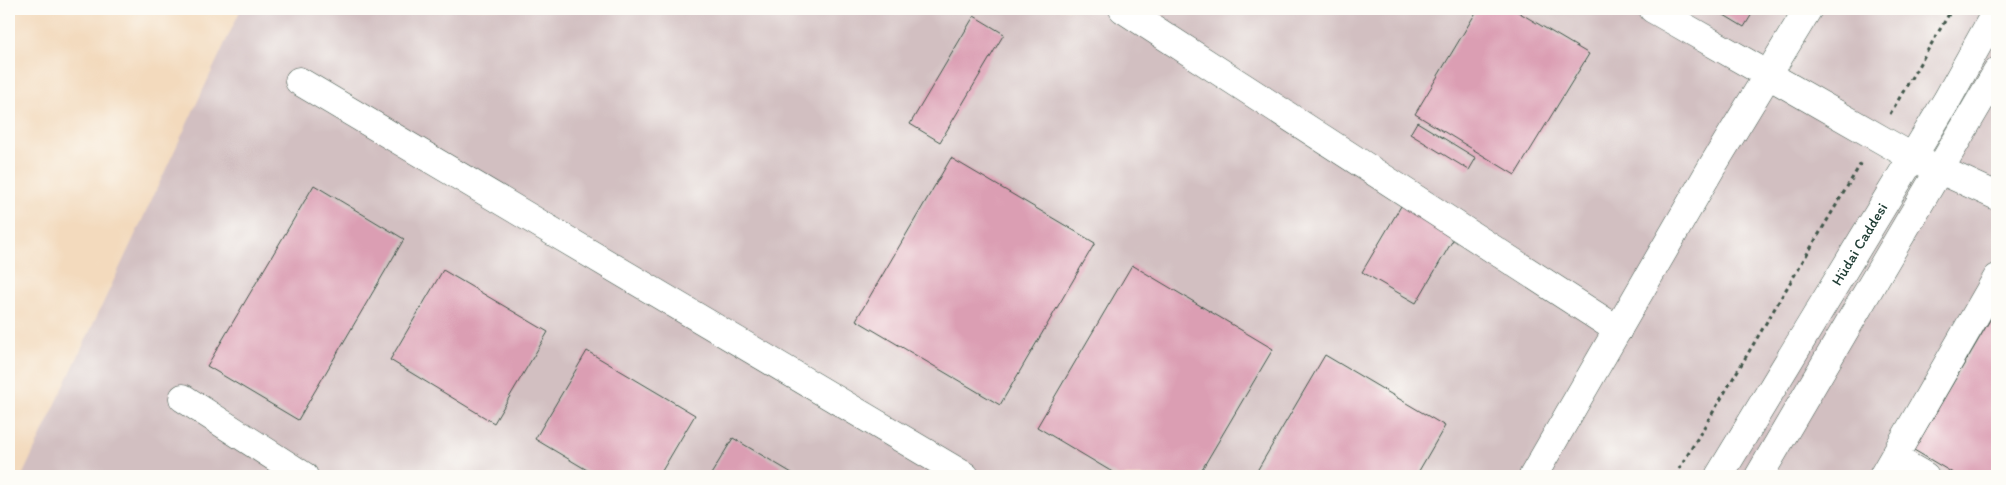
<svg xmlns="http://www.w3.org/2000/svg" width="2006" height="485" font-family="Itim,sans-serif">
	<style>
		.industrial { fill: #d2bfc1 }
		.building { fill: #db9eb3 }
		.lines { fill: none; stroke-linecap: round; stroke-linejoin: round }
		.minor-casing { stroke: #3f5549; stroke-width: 29 }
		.path { stroke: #3f5549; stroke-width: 3; stroke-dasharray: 4 4; stroke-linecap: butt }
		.minor { stroke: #fff; stroke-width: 28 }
		.labels { text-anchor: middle; stroke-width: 4.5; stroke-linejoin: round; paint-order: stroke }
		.street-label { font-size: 15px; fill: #1f3d34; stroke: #fdfcf7 }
	</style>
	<rect width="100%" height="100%" fill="#fdfcf7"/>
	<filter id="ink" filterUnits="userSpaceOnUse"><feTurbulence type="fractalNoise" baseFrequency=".02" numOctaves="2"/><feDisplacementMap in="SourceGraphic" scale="10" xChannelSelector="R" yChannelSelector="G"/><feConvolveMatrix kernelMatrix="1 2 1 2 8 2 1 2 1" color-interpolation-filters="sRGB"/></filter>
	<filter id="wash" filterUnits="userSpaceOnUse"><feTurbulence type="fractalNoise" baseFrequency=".0096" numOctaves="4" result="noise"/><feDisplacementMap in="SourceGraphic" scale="20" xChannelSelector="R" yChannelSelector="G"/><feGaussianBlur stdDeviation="1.12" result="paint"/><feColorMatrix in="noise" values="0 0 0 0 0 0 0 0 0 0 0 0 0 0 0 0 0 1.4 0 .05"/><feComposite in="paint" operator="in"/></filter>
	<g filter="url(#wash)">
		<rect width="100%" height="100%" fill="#f3dabd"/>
		<path class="industrial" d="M241,9H1997V476H22Z"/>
		<g id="blocks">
			<path class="building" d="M1478,9H1513L1589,54L1515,175L1415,114Z
				M1714,9H1755L1744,27Z
				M974,16L1004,34L940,142L910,124Z
				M1417,122L1476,158L1469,170L1410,134Z
				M951,158L1095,243L1000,405L856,320Z
				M314,185L404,239L298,420L207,366Z
				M1404,201L1457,233L1416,303L1362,272Z
				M1132,265L1273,349L1198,476H1119L1037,427Z
				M443,270L548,332L494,423L390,360Z
				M1997,308V476H1958L1914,450Z
				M587,351L695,415L659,476H597L535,439Z
				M1325,355L1445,426L1416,476H1254Z
				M733,438L797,476H710Z"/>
		</g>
	</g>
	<g filter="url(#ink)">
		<use href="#blocks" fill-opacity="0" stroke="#3f5549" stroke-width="1"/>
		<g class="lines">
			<defs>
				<g id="minor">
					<path d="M1123,9L1618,330"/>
					<path d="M1653,9L1912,157L1997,196"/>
					<path d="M299,81L965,476"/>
					<path d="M183,398L304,476"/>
					<path d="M1894,458L1925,476"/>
					<path d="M1533,476L1713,165L1808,9"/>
					<path id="s1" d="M1719,476L1947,100L1997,10"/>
					<path d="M1759,476L1997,72"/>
					<path d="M1883,476L1997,278"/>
				</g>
			</defs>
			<use href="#minor" class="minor-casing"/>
			<path class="path" d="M1890,114L1952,9
				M1675,476L1863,160"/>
			<use href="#minor" class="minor"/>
		</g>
	</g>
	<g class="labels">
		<g class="street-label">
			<text dy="5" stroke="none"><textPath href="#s1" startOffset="271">Hüdai Caddesi</textPath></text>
		</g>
	</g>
	<rect width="2006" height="485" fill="none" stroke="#fdfcf7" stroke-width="30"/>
</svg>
